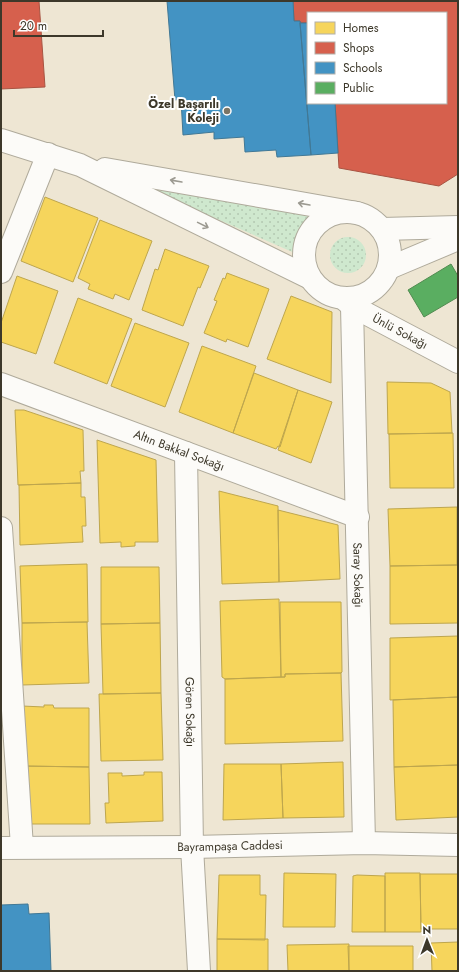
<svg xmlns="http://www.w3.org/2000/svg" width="459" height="972" font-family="Jost,sans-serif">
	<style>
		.green { fill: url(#green-dots) }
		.homes { fill: #f6d55c; stroke: #bea64d }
		.shops { fill: #d6604d; stroke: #a85442 }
		.schools { fill: #4393c3; stroke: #417895 }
		.public { fill: #5aae61; stroke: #518b50 }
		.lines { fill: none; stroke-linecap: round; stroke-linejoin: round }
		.street-casing { stroke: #afaa9b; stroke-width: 24 }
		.secondary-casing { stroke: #afaa9b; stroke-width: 24 }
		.street { stroke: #fcfbf8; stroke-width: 22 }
		.secondary { stroke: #fcfbf8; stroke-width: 22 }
		.oneway { stroke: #9c9a91 }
		.poi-dot { fill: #7b7565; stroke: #fff; stroke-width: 1.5 }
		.labels { text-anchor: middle; stroke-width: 4; stroke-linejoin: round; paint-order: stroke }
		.poi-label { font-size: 12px; font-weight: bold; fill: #3d382a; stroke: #fff; text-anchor: end }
		.street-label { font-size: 12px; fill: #3d382a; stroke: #fff }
	</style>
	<defs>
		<pattern id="green-dots" width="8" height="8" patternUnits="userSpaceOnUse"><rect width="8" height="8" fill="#cfe8ce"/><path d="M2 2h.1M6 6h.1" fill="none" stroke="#b3c8b1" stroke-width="1.8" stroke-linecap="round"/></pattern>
	</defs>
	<rect width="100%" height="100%" fill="#eee6d3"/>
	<path class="green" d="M125,179L312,214C300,226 297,238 297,254Z
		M330 255a18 18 0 1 1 36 0a18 18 0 1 1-36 0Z"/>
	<path class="homes" d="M45,197L98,218L73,282L21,261Z
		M100,220L152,241L129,300L115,294L113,299L88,289L90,284L78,278Z
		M165,249L209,266L200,288L198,287L183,326L142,310L155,269L158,270Z
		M227,273L269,289L248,347L227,339L226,342L204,333L217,301L214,300L223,278L225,279Z
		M17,276L58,291L36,354L1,342V323Z
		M291,296L332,312L331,383L267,359Z
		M78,298L132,319L107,384L54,363Z
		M135,323L189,343L165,407L111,386Z
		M202,346L256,366L233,433L179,412Z
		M254,373L298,390L280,447L278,446L276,449L233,433Z
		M387,382L431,383L450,392L452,433L388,434Z
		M298,390L332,402L311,463L278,450Z
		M15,410H24L83,430L84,471H80L81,483L18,485Z
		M453,433L454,488H390L389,434Z
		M97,440L156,460L158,542H135V546L121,547V542L100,543Z
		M81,483V497H85L86,526H82L83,542L20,545L19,485Z
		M219,491L278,506L279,582L222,584Z
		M457,507V565L390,566L388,509Z
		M278,510L338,525L340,579L279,582Z
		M87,564L88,622L22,623L20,566Z
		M458,565V623L390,624V566Z
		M101,567H159L160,623L101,624Z
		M279,599L281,677L225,679L222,677L220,601Z
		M280,602H341L342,672L341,673L285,674V677H281Z
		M87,622L89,683L22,685V623Z
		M160,623L161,693L103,694L101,624Z
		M458,636V697L390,700V638Z
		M341,673L343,741L225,744V679L285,677V674Z
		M161,693L163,760L101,761L99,694Z
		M458,697V765L394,767L393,700Z
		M44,705H53L54,708H89V767L22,766V706L44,707Z
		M343,762L344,817L283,818L281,764Z
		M224,764H281L283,818L223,820Z
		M458,765V817L396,820L394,767Z
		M22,766L89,767L90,824H21Z
		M144,772H162L163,821L106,823L105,803H109L108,773H122V776L144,775Z
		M284,873L336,874L335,927H283Z
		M385,873H420L421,932H385Z
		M420,874H458V929H421Z
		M219,875H260V895H266L265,940L217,939Z
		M357,875L385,876V932H352L353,876Z
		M217,939H268V971H217Z
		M458,942V971H432L431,943Z
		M349,944V971H288L287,945Z
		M348,946H413V971H349Z"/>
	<path class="shops" d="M1,1H39L45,87L1,89Z
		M293,1H458V174L439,186L339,168L335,103H446V13H308V23H300V21H294Z"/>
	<path class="schools" d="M167,1H293L294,21H300V23L311,155L277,157L276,150L245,152L244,137L214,139V132L183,135L181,99L175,100Z
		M300,23H308V103H335L338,153L311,155Z
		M28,904L29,914L49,913L51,971H1V905Z"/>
	<path class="public" d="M451,264L458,276V297L424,317L408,290Z"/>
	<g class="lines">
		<defs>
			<g id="street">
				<path d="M1,272L48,154"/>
				<path id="s1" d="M344,299L352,306L458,362"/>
				<path id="s2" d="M352,306L364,843"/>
				<path id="s3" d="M1,384L358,517"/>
				<path id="s4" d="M186,453L192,847L199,971"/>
				<path d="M1,528L22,847"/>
			</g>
			<g id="secondary">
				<path d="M1,140L80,165L310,278"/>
				<path d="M105,169L357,213"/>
				<circle cx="347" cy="255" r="43"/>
				<path d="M382,229L458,227"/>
				<path d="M389,268L458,239"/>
				<path id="s5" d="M1,848L192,847L364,843L458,845"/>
			</g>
		</defs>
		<use href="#street" class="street-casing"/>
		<use href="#secondary" class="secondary-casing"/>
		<use href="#street" class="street"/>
		<use href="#secondary" class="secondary"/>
	</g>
	<defs><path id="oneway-shaft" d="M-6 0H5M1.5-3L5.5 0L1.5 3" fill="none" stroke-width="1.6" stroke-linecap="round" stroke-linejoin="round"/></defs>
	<g class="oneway">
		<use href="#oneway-shaft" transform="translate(176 181) rotate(-170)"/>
		<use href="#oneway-shaft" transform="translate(304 204) rotate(-170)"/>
		<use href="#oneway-shaft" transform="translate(203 225) rotate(26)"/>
	</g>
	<circle class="poi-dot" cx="227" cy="111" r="4"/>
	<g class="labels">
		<g class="poi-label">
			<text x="219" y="108">Özel Başarılı<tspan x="219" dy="14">Koleji</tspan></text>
		</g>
		<g class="street-label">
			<text dy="4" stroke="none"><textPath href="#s1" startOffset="65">Ünlü Sokağı</textPath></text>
			<text dy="4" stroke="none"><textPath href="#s3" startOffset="190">Altın Bakkal Sokağı</textPath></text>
			<text dy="4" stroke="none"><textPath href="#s2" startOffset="269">Saray Sokağı</textPath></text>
			<text dy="4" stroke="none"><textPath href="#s4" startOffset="259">Gören Sokağı</textPath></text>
			<text dy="4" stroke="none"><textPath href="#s5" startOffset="229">Bayrampaşa Caddesi</textPath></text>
		</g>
	</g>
	<rect width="459" height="972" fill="none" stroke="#3d382a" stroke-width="4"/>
	<rect x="307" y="12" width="140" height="92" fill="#ffffff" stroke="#b1afaa"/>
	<rect x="315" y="22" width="20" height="12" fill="#f6d55c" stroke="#b1afaa"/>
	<text x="343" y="32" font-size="12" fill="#3d382a">Homes</text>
	<rect x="315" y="42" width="20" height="12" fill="#d6604d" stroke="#b1afaa"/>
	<text x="343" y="52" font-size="12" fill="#3d382a">Shops</text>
	<rect x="315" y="62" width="20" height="12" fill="#4393c3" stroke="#b1afaa"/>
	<text x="343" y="72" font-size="12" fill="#3d382a">Schools</text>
	<rect x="315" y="82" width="20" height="12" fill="#5aae61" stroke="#b1afaa"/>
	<text x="343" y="92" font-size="12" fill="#3d382a">Public</text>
	<g transform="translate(427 940) rotate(359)" stroke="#ffffff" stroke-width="3" paint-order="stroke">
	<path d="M0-3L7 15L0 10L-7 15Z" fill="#3d382a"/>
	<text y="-6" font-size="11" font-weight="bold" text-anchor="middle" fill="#3d382a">N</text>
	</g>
	<path d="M14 30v6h89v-6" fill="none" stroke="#3d382a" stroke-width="2"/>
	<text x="20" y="30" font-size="12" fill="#3d382a" stroke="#ffffff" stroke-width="3" paint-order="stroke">20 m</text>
</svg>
